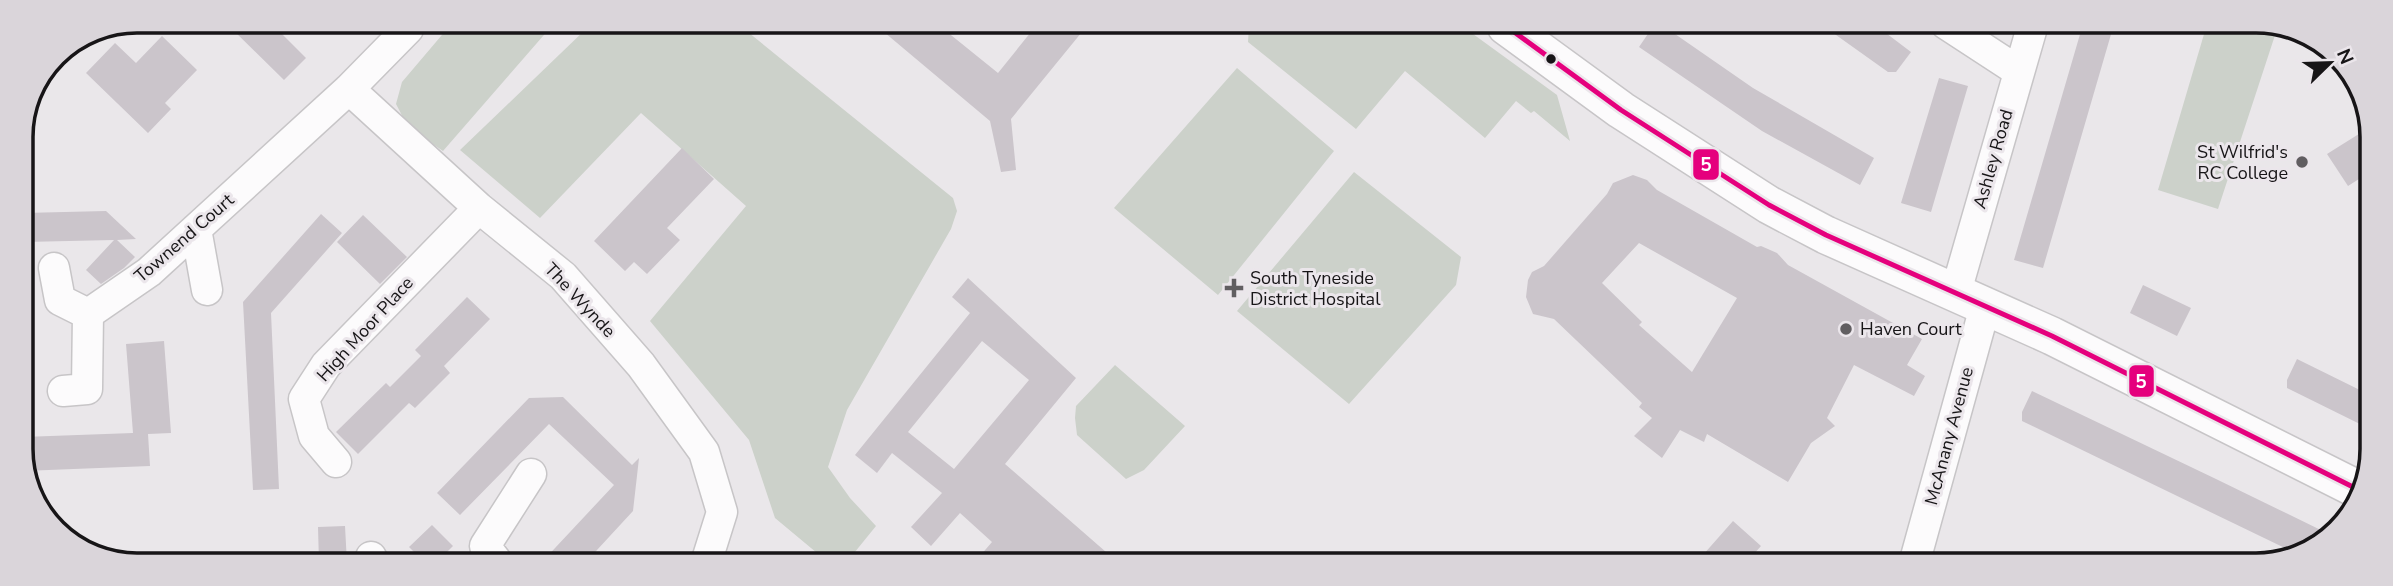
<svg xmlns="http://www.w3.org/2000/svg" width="2393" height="586" font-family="'Nunito Sans',sans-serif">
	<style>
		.green { fill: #ccd1ca }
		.building { fill: #cbc5cb; fill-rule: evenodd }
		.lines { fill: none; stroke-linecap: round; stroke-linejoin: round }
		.minor-casing { stroke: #c7c5c7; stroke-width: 33 }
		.tertiary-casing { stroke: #c7c5c7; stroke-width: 40 }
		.minor { stroke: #fcfbfc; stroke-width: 30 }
		.tertiary { stroke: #fcfbfc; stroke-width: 37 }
		.bus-1-casing { stroke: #ebe6eb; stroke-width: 10 }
		.bus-1 { stroke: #e5007d; stroke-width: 5 }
		.bus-dot { fill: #171517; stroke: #ebe6eb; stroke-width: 2.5 }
		.poi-dot { fill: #615e61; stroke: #ebe6eb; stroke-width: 2.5 }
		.labels { text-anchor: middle; stroke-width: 6; stroke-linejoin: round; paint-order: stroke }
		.poi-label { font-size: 18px; fill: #171517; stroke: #ebe6eb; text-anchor: start }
		.street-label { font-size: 18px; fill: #171517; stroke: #ebe6eb }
		.rim { fill: none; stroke: #171517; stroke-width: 3.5 }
		.line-badge { stroke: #ebe6eb; stroke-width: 2.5 }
		.badge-label { font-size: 19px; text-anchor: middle; font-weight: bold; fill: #fff }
	</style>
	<rect width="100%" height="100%" fill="#eae7ea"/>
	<path class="green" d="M2279,23L2218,209L2158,190L2207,24Z
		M1249,26H1462L1557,95L1570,141L1534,111L1531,113L1516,101L1485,138L1405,71L1356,129L1248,42Z
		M550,28L443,151L408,127L396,104L402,82L447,29Z
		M587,28H743L953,198L957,211L951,229L847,410L828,467L850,498L876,526L846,563H829L775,518L749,440L650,321L746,206L641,113L540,218L460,150Z
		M1237,68L1334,151L1218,295L1114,208Z
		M1354,172L1461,257L1456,285L1349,404L1237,311Z
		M1115,365L1185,426L1144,470L1126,479L1077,435L1075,418L1076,406Z"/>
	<path class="building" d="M1874,24L1911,52L1896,72H1888L1822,25Z
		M2083,24H2114L2043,268L2014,260Z
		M1654,25H1662L1753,88L1874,158L1860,185L1762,131L1639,47Z
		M878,27H941L998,73L1035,27H1086L1011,119L1016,170L1001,172L990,121Z
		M232,29H277L306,58L284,80Z
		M162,36L197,70L165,103L171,109L148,133L86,73L115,43L136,63Z
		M1939,78L1968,86L1931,212L1901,203Z
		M2370,127V172L2348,186L2327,154Z
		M682,148L714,179L667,228L680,240L647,274L634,262L625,271L594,241Z
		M1633,175L1647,180L1657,190L1757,247L1761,246L1777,253L1788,265L1922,339L1907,365L1925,376L1914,396L1854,365L1827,418L1835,426L1811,443L1788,482L1707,434L1704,442L1680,430L1662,458L1634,436L1652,418L1639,407L1642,403L1554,319L1533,314L1526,297L1528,280L1532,272L1544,266L1607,194L1613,183ZM1639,243L1737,298L1692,372L1639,325L1642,322L1602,283Z
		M106,211L136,239L117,240L135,257L124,268L101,284L86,270L114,240L24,242L23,213Z
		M321,214L342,233L271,313L279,489L253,490L243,302Z
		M363,215L407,257L380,284L337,242Z
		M968,278L1076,378L1005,464L1106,552L1096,564H973L992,542L960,513L931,546L911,527L942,493L892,453L877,473L855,455L970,313L952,297ZM982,341L1029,380L954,469L908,432Z
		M2143,285L2191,308L2177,336L2130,313Z
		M467,297L490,319L444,366L450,373L415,408L409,403L358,454L336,432L386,383L390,387L421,356L415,350Z
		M164,341L171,433L148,434L150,466L23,471V437L133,433L126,344Z
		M2297,359L2370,395V429L2287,388V380Z
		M2032,391L2216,479L2333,536L2293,552L2022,421V412Z
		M563,397L632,465L639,458L633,511L585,563H541L614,485L549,424L460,515L437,493L529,398Z
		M1733,521L1761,546L1745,564H1695Z
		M432,525L453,546L436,563H425L409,547Z
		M345,526L347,563H319L318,527Z"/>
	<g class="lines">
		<defs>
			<path id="minor" d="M1946,24L2018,71
				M349,89L479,208L563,276L641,365L704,452L722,512L706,563
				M196,229L207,290
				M54,268L60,300L88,314
				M1955,295L2033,24
				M63,391L87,389L88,314L149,272L349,89L408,29
				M336,462L314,436L304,399L326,365L479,208
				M371,557L374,563
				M498,563L485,546L531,474
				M1914,564L1985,307"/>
			<path id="tertiary" d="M1506,26L1621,110L1769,205L1826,235L2052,336L2359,490"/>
		</defs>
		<use href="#minor" class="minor-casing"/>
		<use href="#tertiary" class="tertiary-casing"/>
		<use href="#minor" class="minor"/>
		<use href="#tertiary" class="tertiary"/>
		<defs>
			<path id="bus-1" d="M1506,26L1621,110L1769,205L1826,235L2052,336L2359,490"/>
		</defs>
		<use href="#bus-1" class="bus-1-casing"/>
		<use href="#bus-1" class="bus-1"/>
	</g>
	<circle class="bus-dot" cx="1551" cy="59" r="6"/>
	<g class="poi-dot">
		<circle cx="2302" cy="162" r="7"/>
		<path d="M1230.5 277.5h7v7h7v7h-7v7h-7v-7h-7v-7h7z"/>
		<circle cx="1846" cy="329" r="7"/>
	</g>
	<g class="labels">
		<g class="poi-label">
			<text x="2288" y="158" text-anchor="end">St Wilfrid's<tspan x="2288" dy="21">RC College</tspan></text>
			<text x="1250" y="284">South Tyneside<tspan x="1250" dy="21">District Hospital</tspan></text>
			<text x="1860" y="335">Haven Court</text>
		</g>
		<g class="street-label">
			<text transform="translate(1993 159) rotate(-74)" y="6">Ashley Road</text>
			<text transform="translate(184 238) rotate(-41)" y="6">Townend Court</text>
			<text transform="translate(580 300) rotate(47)" y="6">The Wynde</text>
			<text transform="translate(365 329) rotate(-48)" y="6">High Moor Place</text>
			<text transform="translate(1949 436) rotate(-75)" y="6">McAnany Avenue</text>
		</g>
	</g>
	<path d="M0 0H2393V586H0ZM137 33H2256A104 104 0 0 1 2360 137V449A104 104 0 0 1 2256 553H137A104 104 0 0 1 33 449V137A104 104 0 0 1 137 33Z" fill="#dad5da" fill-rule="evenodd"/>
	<path class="rim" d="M137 33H2256A104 104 0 0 1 2360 137V449A104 104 0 0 1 2256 553H137A104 104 0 0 1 33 449V137A104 104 0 0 1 137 33Z"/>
	<g class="line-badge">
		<rect x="1692" y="148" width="28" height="33" rx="7" fill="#e5007d"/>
		<rect x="2128" y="364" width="27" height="34" rx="7" fill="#e5007d"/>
	</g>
	<g class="badge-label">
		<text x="1706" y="171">5</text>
		<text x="2141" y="388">5</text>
	</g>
	<g transform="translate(2330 63) rotate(67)" stroke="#ebe6eb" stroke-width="5" paint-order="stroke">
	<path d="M0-5L12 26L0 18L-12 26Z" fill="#171517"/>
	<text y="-10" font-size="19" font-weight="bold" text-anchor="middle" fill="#171517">N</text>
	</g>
</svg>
